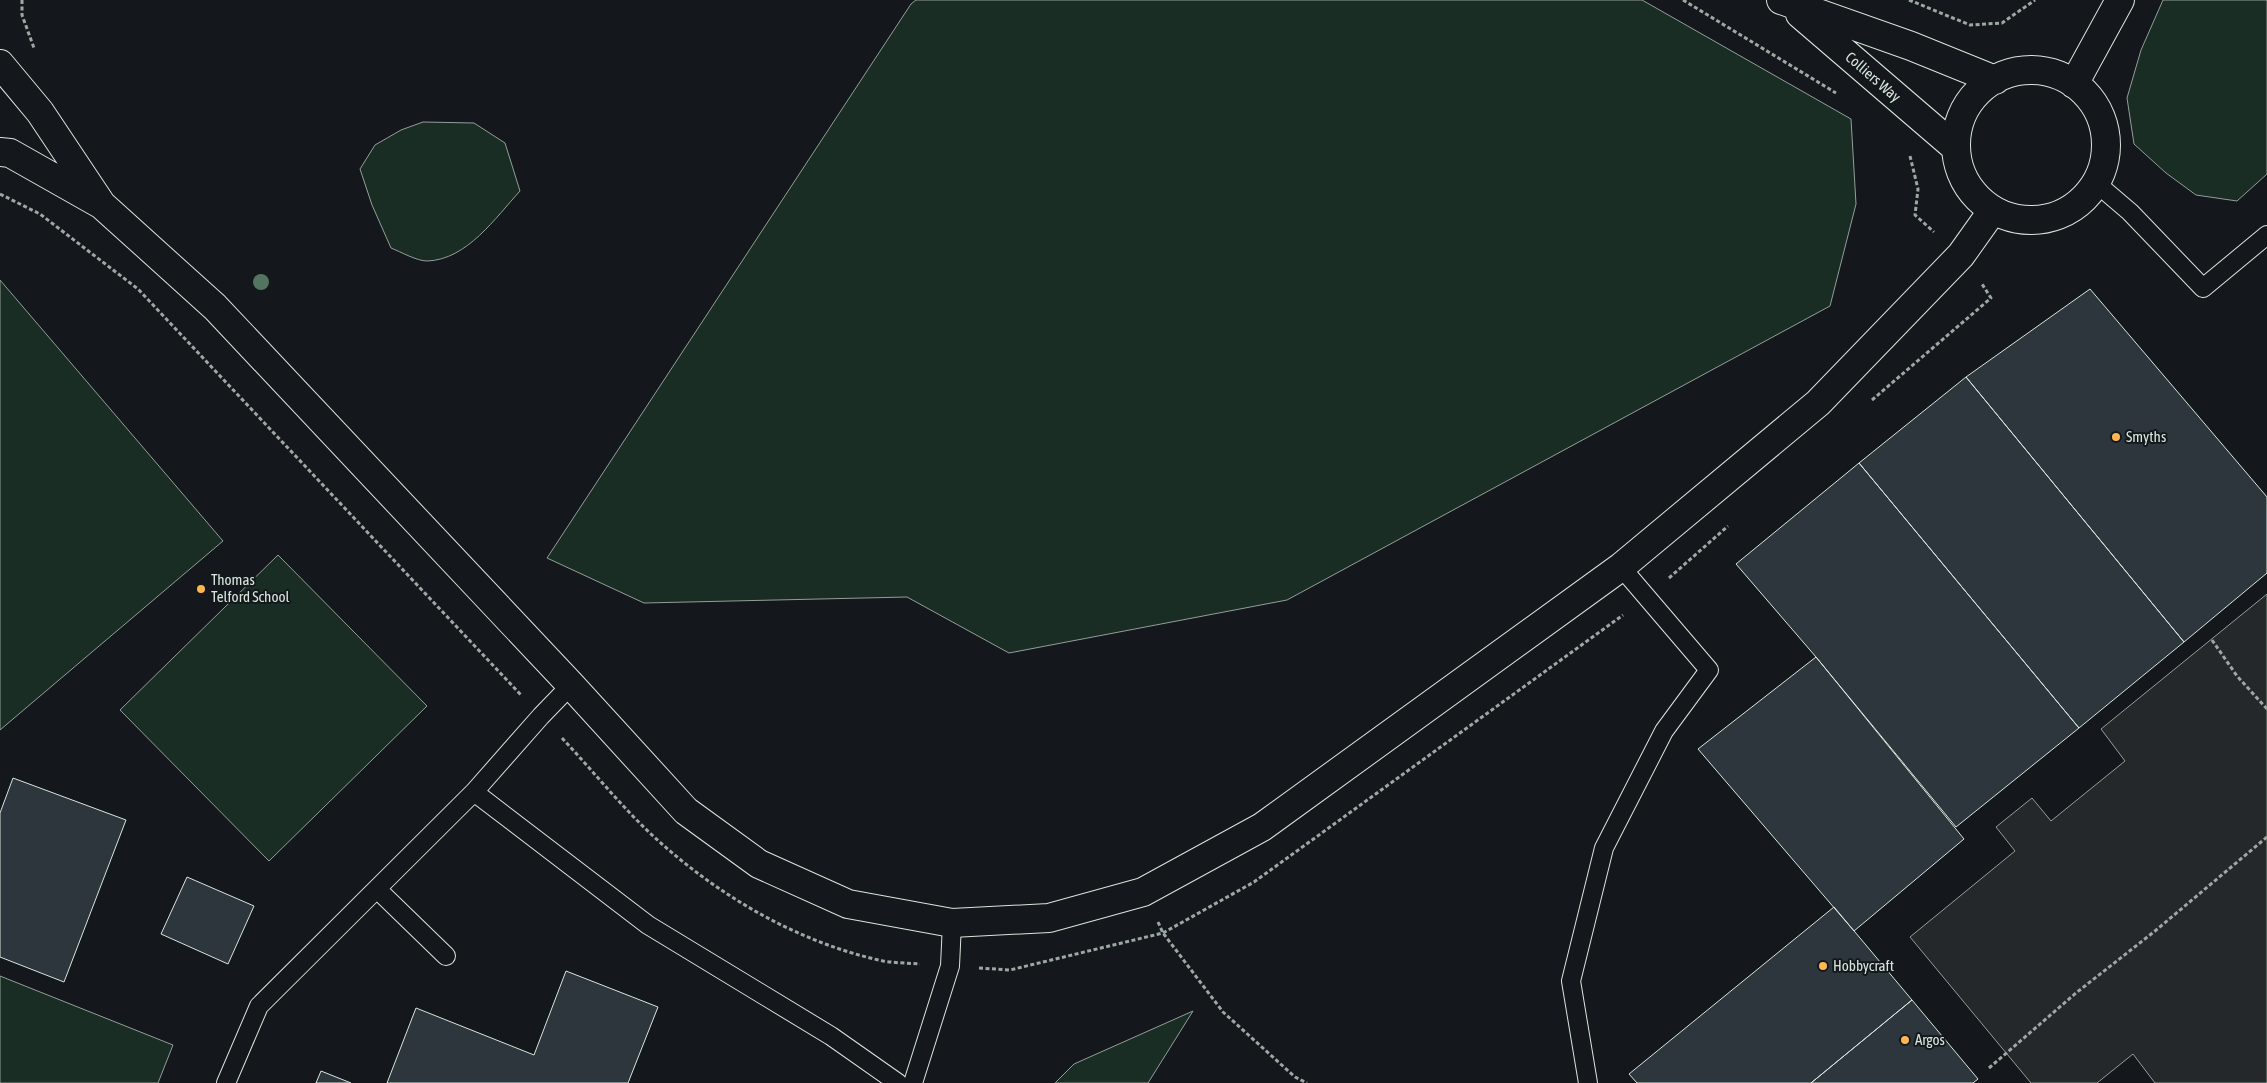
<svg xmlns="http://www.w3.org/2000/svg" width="2267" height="1083" font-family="'Asap Condensed',sans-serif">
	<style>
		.green { fill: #1a2d24; stroke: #939e99 }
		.parking { fill: #24282b; stroke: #939e99 }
		.building { fill: #2c363c; stroke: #d8e6dc }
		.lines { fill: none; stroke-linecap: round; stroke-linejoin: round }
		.lane-casing { stroke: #d8e6dc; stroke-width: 20 }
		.secondary-casing { stroke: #d8e6dc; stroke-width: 30 }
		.path { stroke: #9da8a2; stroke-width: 3; stroke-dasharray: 4 2.5; stroke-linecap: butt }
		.lane { stroke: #14181c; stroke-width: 18 }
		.secondary { stroke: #14181c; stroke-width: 28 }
		.tree { fill: #55745f }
		.poi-dot { fill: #ffb74d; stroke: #14181c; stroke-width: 2 }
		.labels { text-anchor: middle; stroke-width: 4; stroke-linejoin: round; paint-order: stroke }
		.street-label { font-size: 15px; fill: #d8e6dc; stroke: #14181c }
		.poi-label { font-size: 15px; fill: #d8e6dc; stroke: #14181c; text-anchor: start }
	</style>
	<rect width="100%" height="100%" fill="#14181c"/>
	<path class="green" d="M916,0H1642L1851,119L1856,204L1830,306L1287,600L1009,653L907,597L644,603L547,558L911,4Z
		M2163,0H2267V174L2237,201L2196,195L2166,173L2134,144L2127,98L2141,50Z
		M423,122L474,123L505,143L520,191C496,217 467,260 427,261C417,261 401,252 391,248L372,205L360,169L375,145L401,130Z
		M0,280L223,541L0,730Z
		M278,555L427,706L269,861L120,710Z
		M0,976L173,1045L158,1083H0Z
		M1193,1011L1148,1083H1055L1074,1064Z"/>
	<path class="parking" d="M2267,594V1083H2155L2133,1054L2097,1083H2031L1910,937L2015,851L1996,827L2032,798L2051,821L2125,761L2101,729Z"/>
	<path class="building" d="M2090,289L2267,497V573L2184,642L1966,377Z
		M1966,377L2184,642L2079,728L1859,463Z
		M1859,463L2079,728L1956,827L1816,657L1736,564Z
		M1816,657L1964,839L1854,931L1698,749Z
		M13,778L126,820L64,982L0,957V813Z
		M187,877L254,906L228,964L161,934Z
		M1834,907L1912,1000L1811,1083H1637L1629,1074Z
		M566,971L658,1007L628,1083H387L416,1008L534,1055Z
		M1912,1000L1978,1079L1973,1083H1811Z
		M321,1071L351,1083H316Z"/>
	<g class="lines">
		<defs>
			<path id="lane" d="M2096,183L2130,212L2203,288L2267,235
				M474,792L648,925L831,1036L898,1083
				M378,890L446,956
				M226,1083L259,1006L474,792L541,716L571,685
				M913,1083L950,966L952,923
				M1588,1083L1571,981L1604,848L1664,731L1709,670L1621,567"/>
			<path id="secondary" d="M1781,0L1911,46L1995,80
				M1800,14L1956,148
				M0,64L40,112L100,202
				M1956 145a75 75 0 1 1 150 0a75 75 0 1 1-150 0Z
				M2074,84L2120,0
				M0,152L10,153L102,205L215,307L571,685L686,811L759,864L848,904L952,923L1049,918L1143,892L1262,827L1621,567L1818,403L1961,255L1993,210"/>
		</defs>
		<use href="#lane" class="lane-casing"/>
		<use href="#secondary" class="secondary-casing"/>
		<path class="path" d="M22,0V15L34,48
			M1683,0L1836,93
			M1909,0L1970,25L2002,23L2035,0
			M1910,156L1918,189L1915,215L1934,232
			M0,194L40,214L138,289L521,695
			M1872,400L1991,298L1982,284
			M1669,578L1728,526
			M2212,640L2237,676L2267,709
			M562,738C592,770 620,805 652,835C717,895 796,942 883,961C895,963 908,963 920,964
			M1158,922L1163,933L1223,1012L1295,1077L1307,1083
			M979,968L1010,970L1163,933L1254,882L1623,615
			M1989,1068L2076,993L2155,931L2267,837"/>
		<use href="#lane" class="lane"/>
		<use href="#secondary" class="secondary"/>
	</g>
	<circle class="tree" cx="261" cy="282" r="8"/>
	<g class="poi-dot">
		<circle cx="2116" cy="437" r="5"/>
		<circle cx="201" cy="589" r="5"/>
		<circle cx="1823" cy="966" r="5"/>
		<circle cx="1905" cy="1040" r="5"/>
	</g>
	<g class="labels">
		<g class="street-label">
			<text transform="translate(1873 77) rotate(41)" y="5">Colliers Way</text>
		</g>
		<g class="poi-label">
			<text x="2126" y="442">Smyths</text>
			<text x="211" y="585">Thomas<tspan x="211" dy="17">Telford School</tspan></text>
			<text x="1833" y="971">Hobbycraft</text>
			<text x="1915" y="1045">Argos</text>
		</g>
	</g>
</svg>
